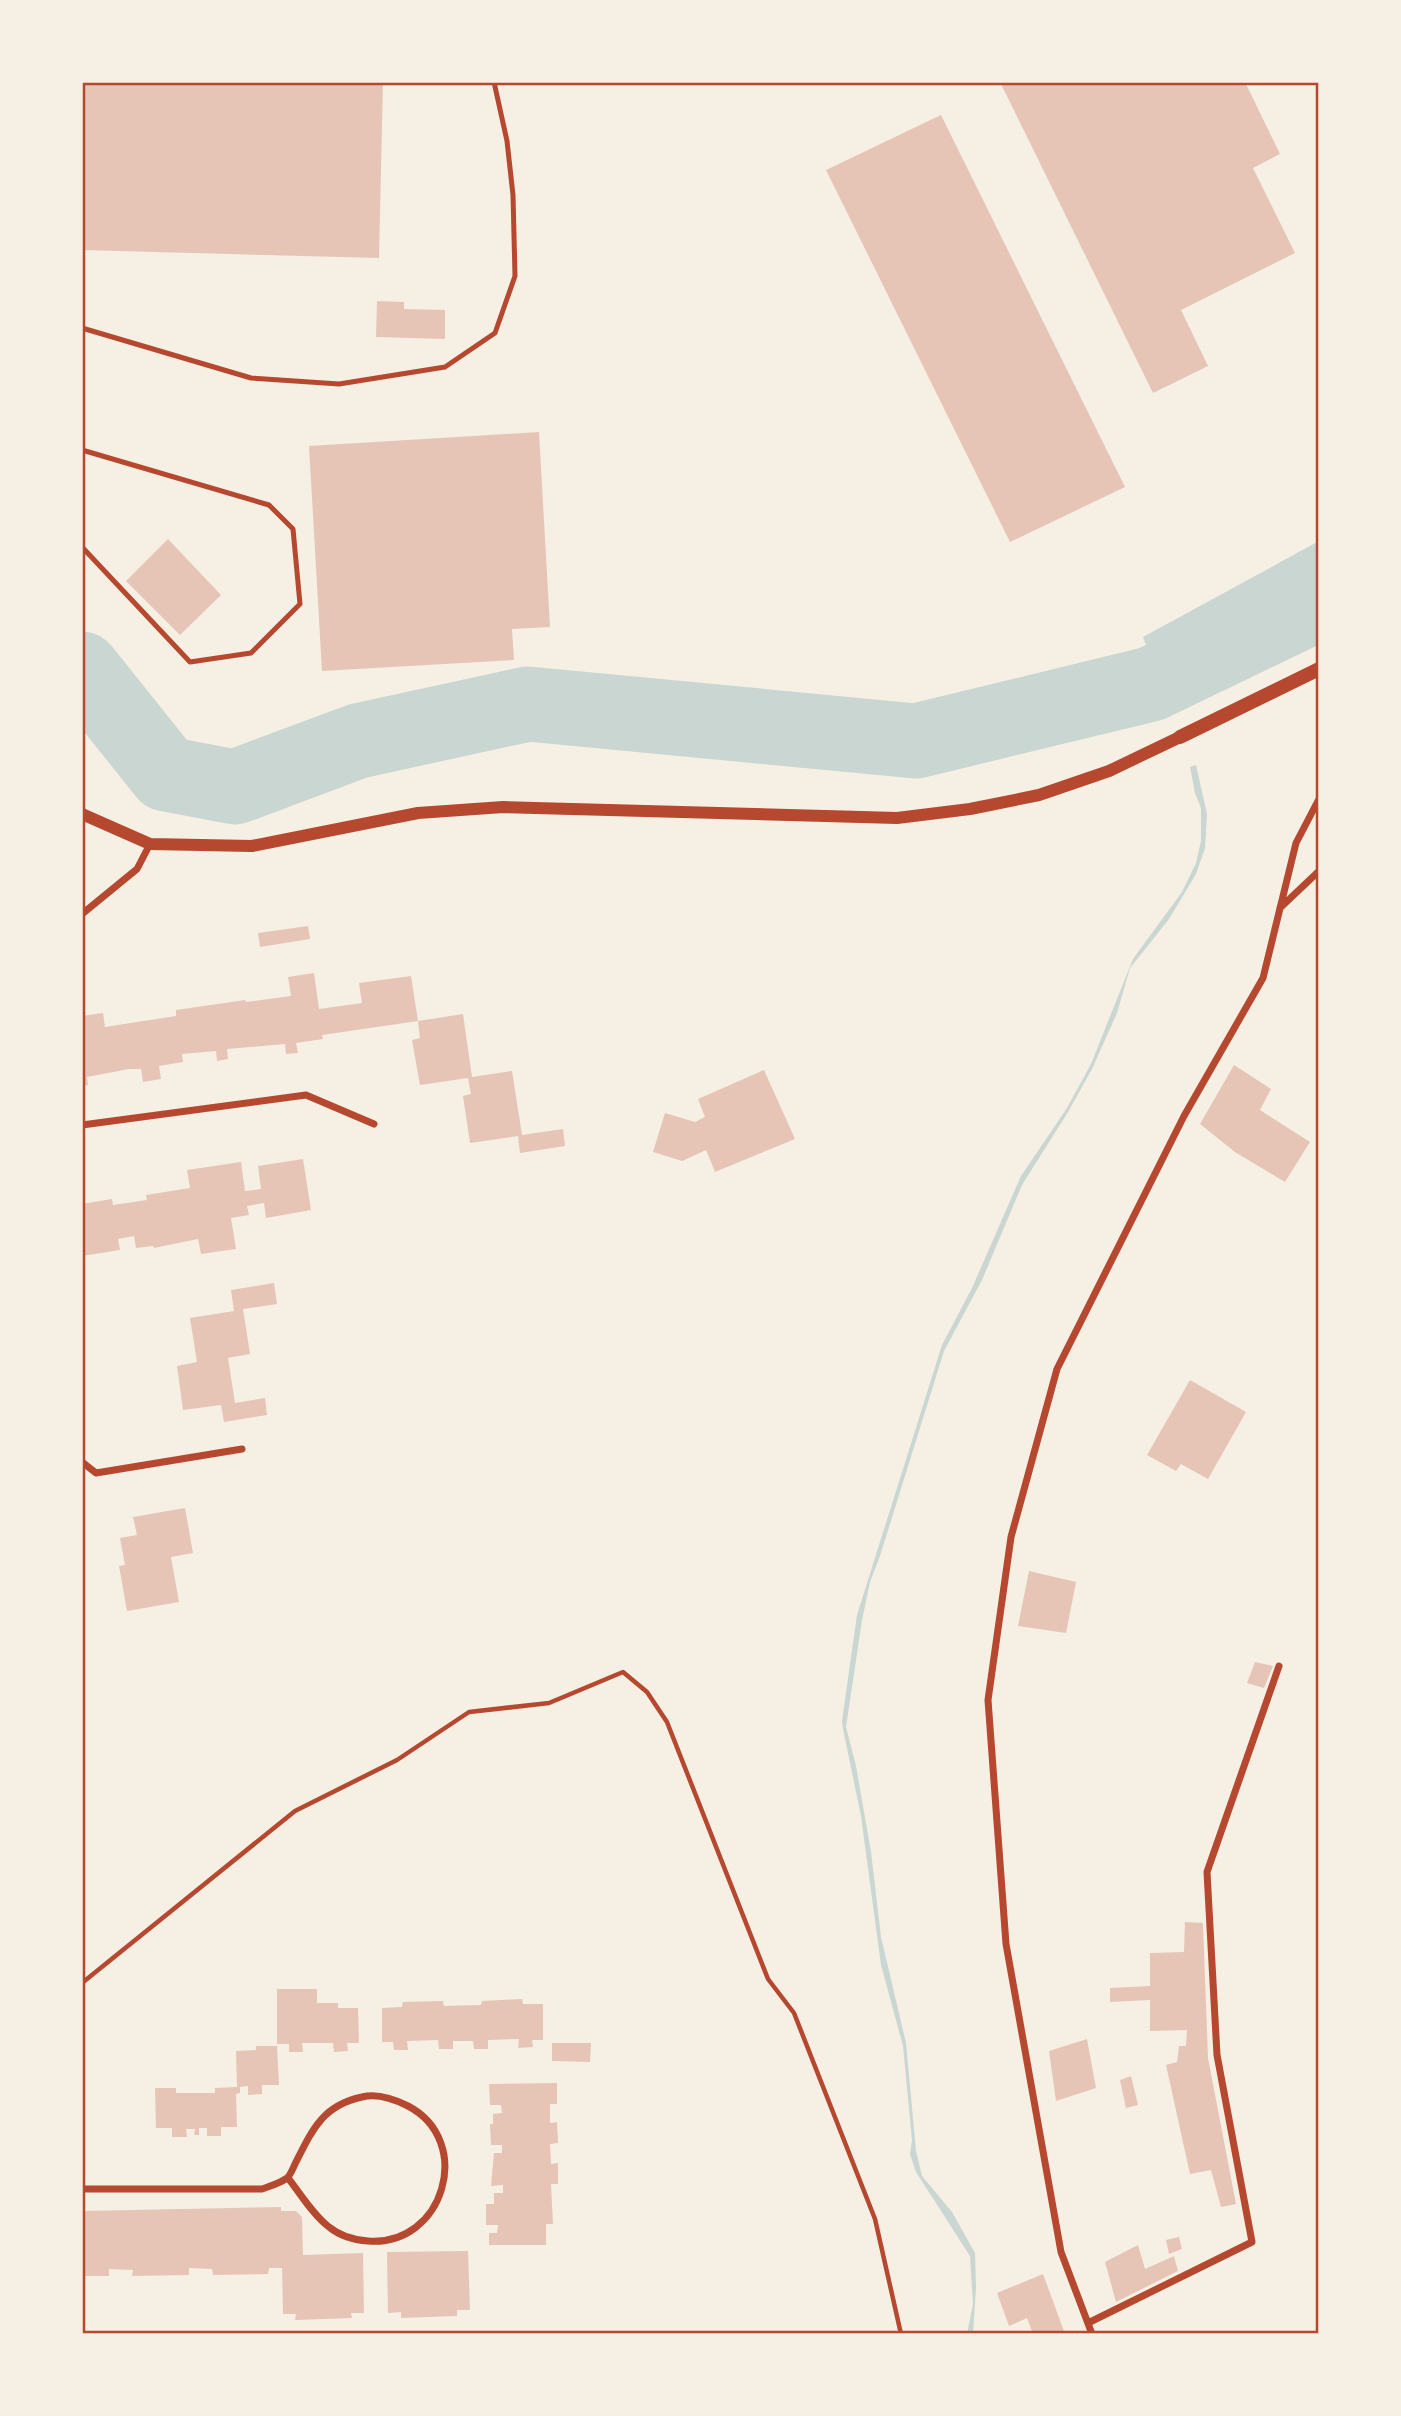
<svg xmlns="http://www.w3.org/2000/svg" width="1401" height="2416" font-family="Rubik,sans-serif">
	<style>
		.water { fill: #c9d6d2 }
		.lines { fill: none; stroke-linecap: round; stroke-linejoin: round }
		.river { stroke: #c9d6d2; stroke-width: 75 }
		.building { fill: #e6c5b7 }
		.path { stroke: #b5482f; stroke-width: 4.5 }
		.service { stroke: #b5482f; stroke-width: 5 }
		.minor { stroke: #b5482f; stroke-width: 7 }
		.tertiary { stroke: #b5482f; stroke-width: 12 }
		.secondary { stroke: #b5482f; stroke-width: 14 }
		.neatline { fill: none; stroke: #b5482f; stroke-width: 2.5 }
	</style>
	<rect width="100%" height="100%" fill="#f6efe4"/>
	<path class="water" d="M1319,541V639L1171,710L1143,637Z
		M1196,765L1207,814L1205,848L1196,874L1169,919L1130,968L1117,1013L1092,1069L1068,1112L1022,1185L982,1280L944,1351L880,1556L870,1582L862,1620L846,1727L856,1766L871,1852L881,1937L906,2043L916,2151L922,2176L952,2212L975,2253L976,2288L973,2334H967L973,2304L970,2256L916,2172L910,2154L912,2140L903,2046L881,1965L861,1816L843,1729L842,1721L857,1615L942,1345L972,1288L1021,1176L1067,1108L1091,1064L1133,959L1182,892L1196,863L1201,841V808L1195,793L1190,767Z"/>
	<g class="lines">
		<path class="river" d="M82,669L166,774L235,787L358,741L528,704L916,741L1151,684L1319,603"/>
	</g>
	<path class="building" d="M82,82H383L379,258L82,250Z
		M1004,82H1245L1280,154L1253,168L1295,253L1181,310L1208,366L1153,393L1001,84Z
		M941,115L1125,487L1010,542L826,170Z
		M377,301L404,302V309L445,310V339L376,337Z
		M539,432L550,627L512,629L514,660L322,671L309,446Z
		M168,539L221,595L180,635L126,581Z
		M308,926L310,939L260,947L258,933Z
		M314,973L319,1009L362,1003L359,983L411,976L418,1021L322,1035L323,1039L296,1043L298,1053L286,1054L285,1044L227,1049L228,1059L217,1061L216,1051L182,1054L183,1062L159,1066L161,1079L143,1082L141,1069H129L87,1077L88,1085L82,1086V1016L103,1013L105,1027L176,1016V1010L245,1000L246,1002L291,996L288,977Z
		M463,1014L472,1077L512,1071L522,1135L563,1129L565,1146L520,1153L518,1136L470,1143L463,1096L471,1094L468,1078L420,1085L412,1040L420,1038L418,1021Z
		M1234,1065L1271,1089L1260,1110L1310,1142L1285,1182L1235,1152L1200,1124Z
		M764,1070L795,1139L715,1172L706,1150L682,1161L653,1152L665,1113L695,1122L705,1117L698,1099Z
		M303,1159L311,1210L266,1218L264,1203L247,1206L249,1215L231,1218L236,1249L201,1254L198,1239L154,1248L153,1246L136,1248L134,1236L118,1239L120,1250L82,1256V1204L112,1199L113,1205L147,1200L146,1195L190,1188L187,1170L241,1162L245,1191L261,1189L258,1166Z
		M274,1283L277,1304L243,1309L250,1354L228,1358L235,1403L265,1398L267,1415L224,1422L221,1405L183,1410L177,1366L197,1362L190,1318L234,1311L231,1290Z
		M1190,1380L1246,1412L1208,1479L1181,1464L1176,1471L1147,1455Z
		M185,1508L193,1553L171,1557L179,1602L127,1611L119,1566L125,1565L120,1538L137,1535L133,1517Z
		M1029,1571L1076,1582L1066,1633L1018,1626Z
		M1255,1662L1273,1666L1264,1688L1247,1683Z
		M1185,1922L1203,1923V1925L1208,2058L1236,2204L1221,2207L1211,2170L1190,2174L1166,2065L1177,2062L1179,2046H1186L1187,2030L1150,2031V2000L1110,2002V1988L1150,1986V1953L1184,1952Z
		M277,1989H317V2003H338V2008H358L359,2043H347L348,2051L334,2052L333,2043H302L303,2052H289V2044H277Z
		M522,1999L523,2004H543V2040H532L533,2047L518,2048L519,2039L488,2040V2049H474L473,2041H453V2049H439L438,2040L407,2041L408,2050H394L393,2042H382V2008L402,2007L403,2002L443,2001L444,2006L481,2005L482,2001Z
		M1087,2039L1096,2088L1056,2101L1049,2051Z
		M552,2043H591L590,2062L552,2061Z
		M256,2046H277L279,2085H262V2094L248,2095V2086L240,2087V2093L236,2094L237,2127H221V2136H207V2128H199V2135H194L195,2129H186L187,2137H172V2128H156L155,2088H176V2093H215V2088L237,2087L236,2051L256,2050Z
		M1131,2076L1138,2105L1126,2108L1120,2080Z
		M557,2083V2104H550V2123L557,2122L558,2143L550,2144L551,2164L558,2163V2184H551L553,2224H546V2245H489V2233H497L498,2225H486V2204H494V2193H503V2185L491,2186L494,2153H502V2145H491L490,2124H493V2114L502,2113L501,2105H490L489,2084Z
		M281,2207V2211H296L302,2217L303,2255L363,2253L364,2313H351L352,2318L295,2320L296,2314H283L282,2268H269L268,2274L213,2275L212,2269L189,2268V2275L132,2276L133,2270L109,2269V2276H82V2211Z
		M1179,2237L1182,2249L1169,2254L1166,2240Z
		M1138,2245L1145,2269L1174,2256L1178,2271L1116,2302L1105,2262Z
		M468,2251L470,2310H457V2316L428,2317L401,2318V2312L388,2313L387,2252Z
		M1043,2274L1065,2334H1033L1027,2318L1009,2326L997,2293Z"/>
	<g class="lines">
		<path class="path" d="M82,1983L295,1811L397,1760L469,1712L549,1703L623,1672L647,1692L667,1722L768,1979L794,2013L875,2219L901,2334"/>
		<path class="service" d="M82,328L251,378L339,384L445,367L495,333L515,276L513,195L507,141L494,82
			M82,450L269,505L293,529L300,604L251,653L190,662L82,547"/>
		<path class="minor" d="M1280,908L1319,871
			M82,914L137,869L150,844
			M82,1125L306,1095L374,1124
			M82,1462L96,1473L242,1449
			M82,2189H262C270,2186 281,2183 287,2178C291,2175 294,2165 297,2160C313,2128 324,2105 362,2097C378,2093 394,2099 408,2106C475,2141 444,2247 368,2241C354,2240 340,2236 329,2227C313,2215 300,2193 288,2178
			M1088,2323L1252,2242L1217,2055L1207,1872L1279,1666
			M1092,2334L1061,2252L1006,1944L988,1700L1011,1537L1057,1369L1184,1116L1263,978L1296,843L1319,799"/>
		<path class="tertiary" d="M82,814L150,844L252,846L418,813L503,807L897,818L970,809L1039,795L1109,771L1180,737"/>
		<path class="secondary" d="M1180,737L1319,669"/>
	</g>
	<rect width="1401" height="2416" fill="none" stroke="#f6efe4" stroke-width="168"/>
	<rect x="84" y="84" width="1233" height="2248" class="neatline"/>
</svg>
